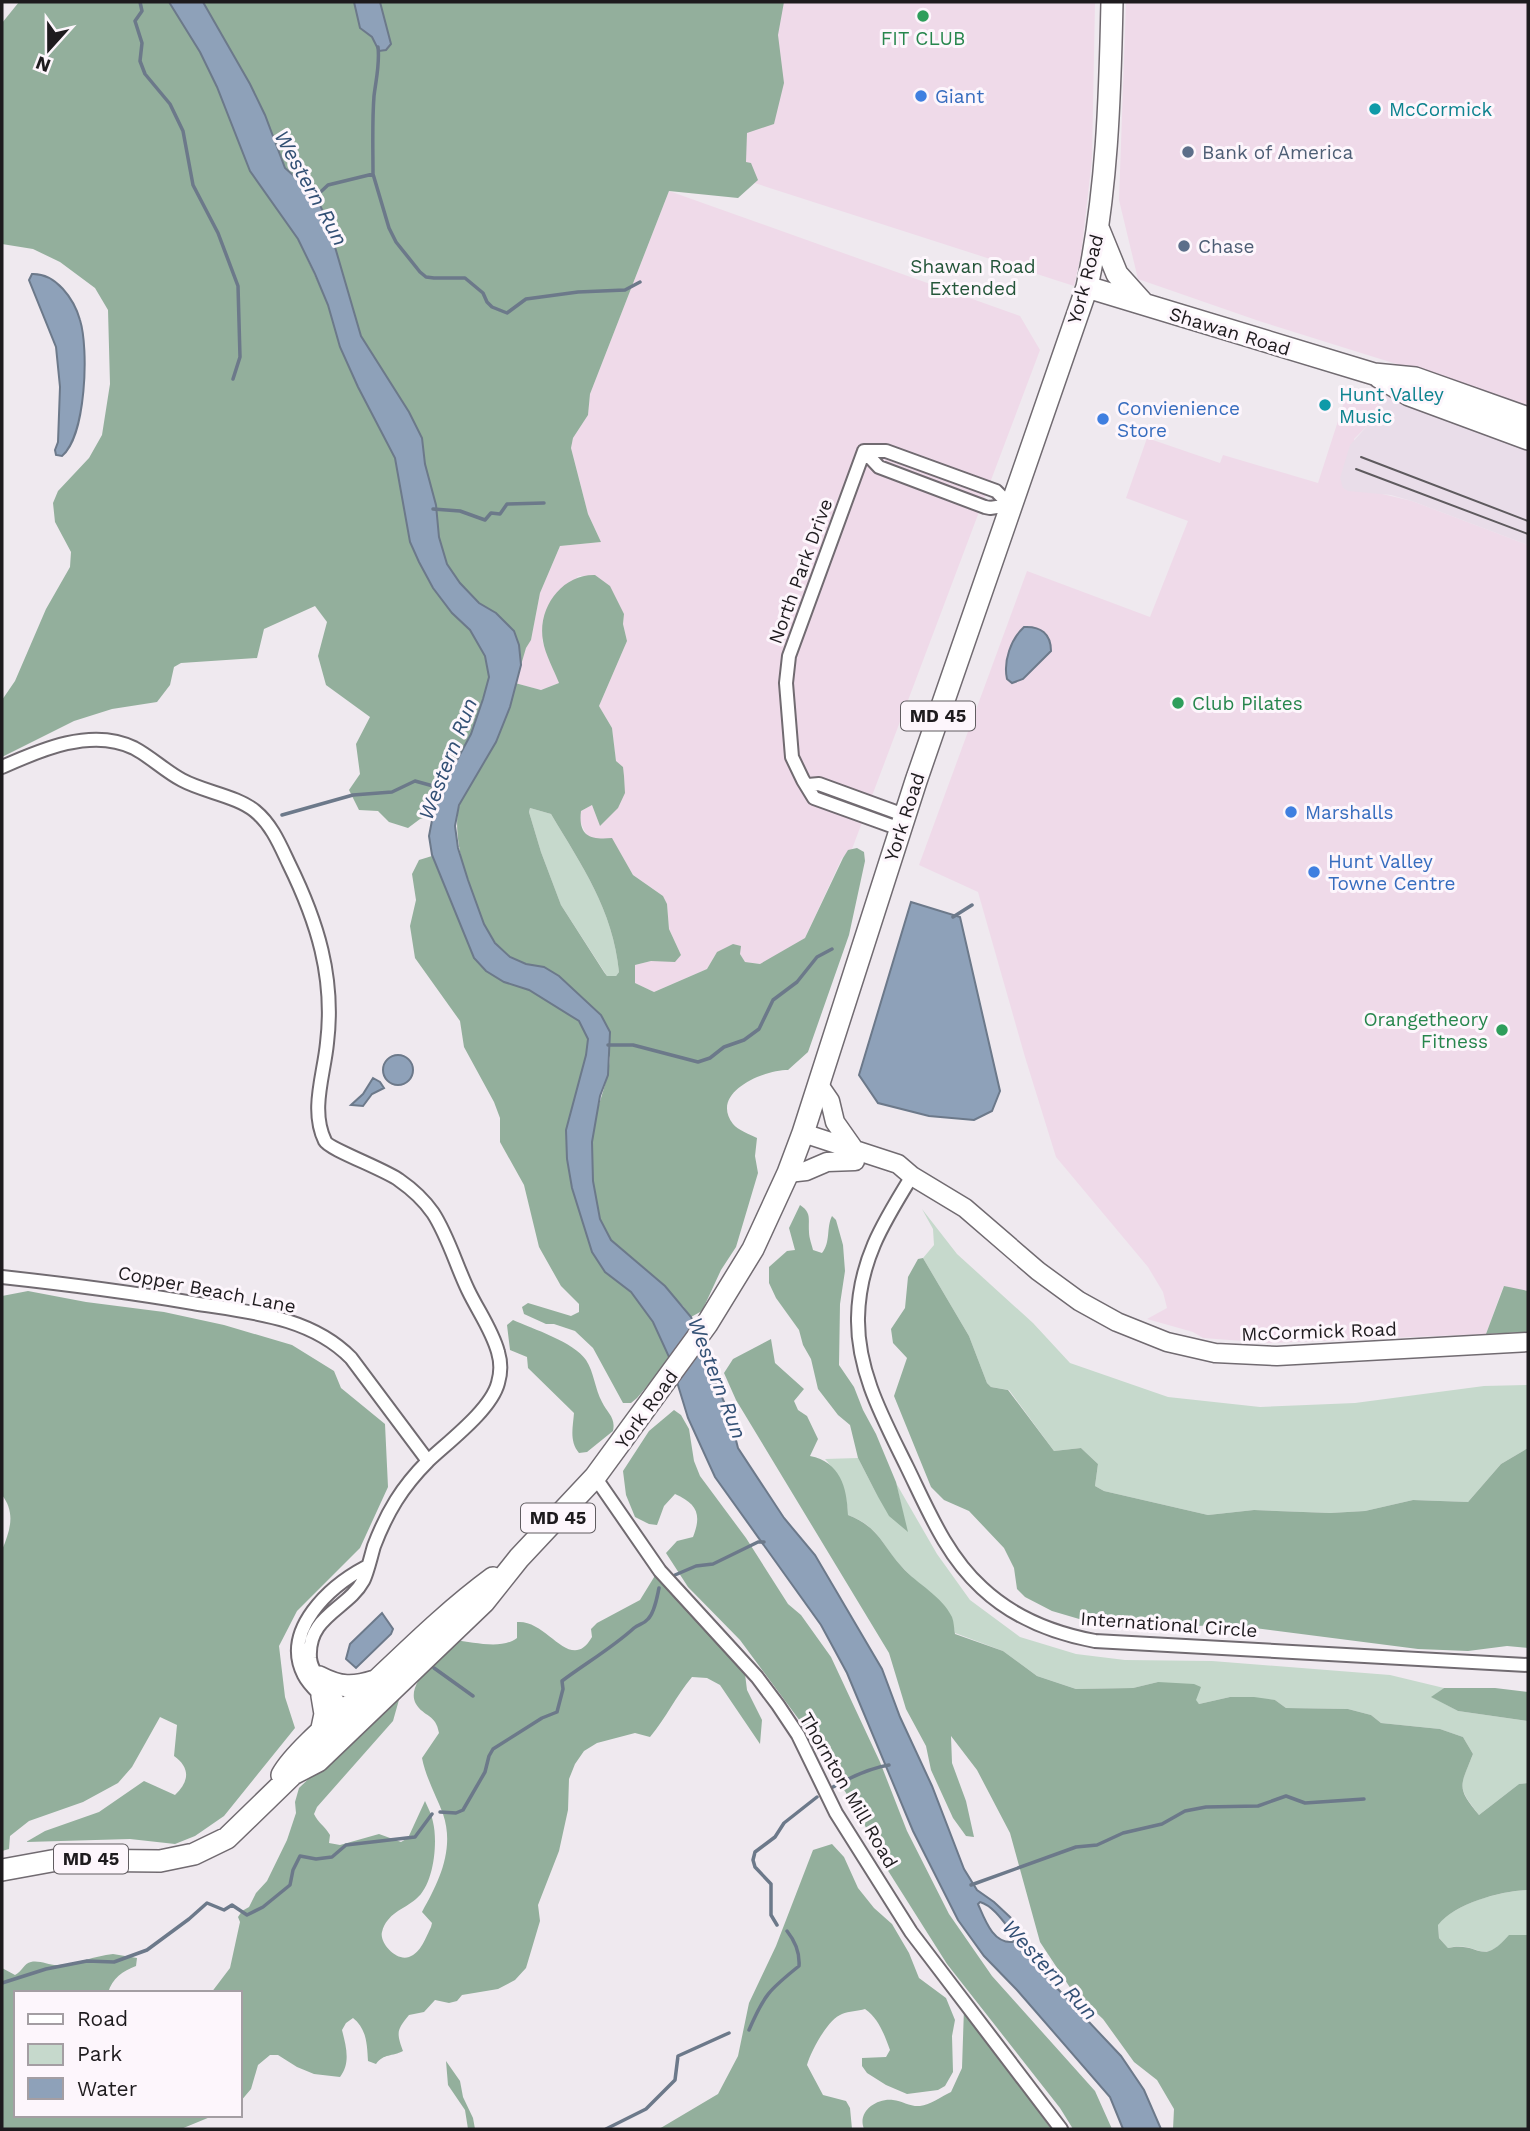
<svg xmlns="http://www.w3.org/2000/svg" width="1530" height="2131" font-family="'Work Sans',sans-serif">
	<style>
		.commercial { fill: #efdae9 }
		.built { fill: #e9dde9 }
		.green { fill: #c6d9cc }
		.forest { fill: #93af9c; fill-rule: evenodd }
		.water { fill: #8ea1b9; stroke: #6c798a; stroke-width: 2; fill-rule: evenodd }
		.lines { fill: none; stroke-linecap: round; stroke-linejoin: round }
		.stream { stroke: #6c798a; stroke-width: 3.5 }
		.minor-casing { stroke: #716b71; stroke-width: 16 }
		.secondary-casing { stroke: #716b71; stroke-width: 21 }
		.primary-casing { stroke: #716b71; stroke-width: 24 }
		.minor { stroke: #fff; stroke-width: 12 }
		.secondary { stroke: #fff; stroke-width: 18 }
		.primary { stroke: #fff; stroke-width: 21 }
		.tram { stroke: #5e5a5e; stroke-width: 2 }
		.leisure-dot { fill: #2e9e5b; stroke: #fdf6fc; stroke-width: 2.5 }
		.shop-dot { fill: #3f7fe0; stroke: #fdf6fc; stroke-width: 2.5 }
		.culture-dot { fill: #0f9aa8; stroke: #fdf6fc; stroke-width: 2.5 }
		.service-dot { fill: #5c6f8a; stroke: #fdf6fc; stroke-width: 2.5 }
		.labels { text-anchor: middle; stroke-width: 6; stroke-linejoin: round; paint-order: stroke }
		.shield { fill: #fdf6fc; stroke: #615d61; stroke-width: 2 }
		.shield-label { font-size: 18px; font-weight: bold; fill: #1e1b1e }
		.leisure-label { font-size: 19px; fill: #27864d; stroke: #fdf6fc }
		.shop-label { font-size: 19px; fill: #366cbe; stroke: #fdf6fc; text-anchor: start }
		.culture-label { font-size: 19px; fill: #0d838f; stroke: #fdf6fc; text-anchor: start }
		.service-label { font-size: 19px; fill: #4e5e75; stroke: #fdf6fc; text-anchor: start }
		.park-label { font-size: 19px; fill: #245539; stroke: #fdf6fc }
		.street-label { font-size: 19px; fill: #1e1b1e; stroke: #fdf6fc }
		.water-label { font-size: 21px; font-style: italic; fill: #335075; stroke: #fdf6fc }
	</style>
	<rect width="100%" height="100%" fill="#efe9ef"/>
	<path class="commercial" d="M732,2H1095L1092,159L1081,255L1074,286L680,159Z
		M1126,2H1528V405L1259,321L1138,279L1119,200Z
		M669,191L1020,316L1040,350L852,849L842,858L805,938L761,964L744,962L740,954L717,952L707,969L654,992L635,983V965L651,961H675L681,955L669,929L667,904L663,896L633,875L612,839L594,840L587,836L580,821L581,811L592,805L600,826L623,767L616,762L612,728L599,706L627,641L623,624L624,614L595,576H578L542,640L559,683L541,690L515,683L526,648L531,640L540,593L560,546L601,542L588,514L571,448L573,438L588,415L590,394Z
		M1347,393L1379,402L1369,424L1354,439L1374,492L1412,501L1528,545V1291L1503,1287L1486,1334L1270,1343L1203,1338L1193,1332L1147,1319L1167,1308L1163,1292L1148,1267L1056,1157L1025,1057L978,892L919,865L1027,571L1150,617L1188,521L1126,498L1147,438L1220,463L1223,455L1318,483Z"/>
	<path class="built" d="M1388,395H1396L1528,444V545L1412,501L1391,495L1348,491L1343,488L1340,478L1350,445L1369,424L1379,402Z"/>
	<path class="green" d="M530,808L551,814C582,866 613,910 619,972L616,976H607L561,905L541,852L529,812Z
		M922,1209L957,1254L1033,1323L1070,1363L1168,1397L1260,1407L1355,1403L1484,1386L1528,1385V1448L1501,1464L1468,1502L1413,1500L1365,1511L1330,1513L1254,1510L1208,1515L1104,1491L1095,1486L1098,1464L1081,1448L1054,1451L1009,1390L991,1387L987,1383L969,1336L923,1258L934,1245L933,1229Z
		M858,1458L877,1495L907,1531L896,1483L937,1554L970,1600L1020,1637L1076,1654L1125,1660L1212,1661L1390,1675L1444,1688L1432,1697L1458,1711L1528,1721V1783L1519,1784L1479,1815C1456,1786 1460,1787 1473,1754L1463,1737L1440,1729L1381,1723L1371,1715L1348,1709L1286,1708L1275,1700L1230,1697L1199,1704L1196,1701L1158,1682L1133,1688L1076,1689L1037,1676L1003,1651L955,1633C949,1598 923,1591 902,1567C881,1545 880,1527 848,1515C847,1492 841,1477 825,1459Z
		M1528,1890V1935L1509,1936C1479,1968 1481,1940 1448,1948L1439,1938L1438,1924C1457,1903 1501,1891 1528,1890Z"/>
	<path class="forest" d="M19,2H169L200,52L217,87L250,171L298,239L328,304L340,347L358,387L395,458L401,484L452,613L470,630L485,656L489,677L483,699L471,734L442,788L433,815L420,819L408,828L389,822L378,811L359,810L349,790L360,774L356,744L370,717L326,685L318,656L327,622L315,606L264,629L257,658L181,663L174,667L170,685L157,702L112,709L74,721L2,757V700L15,681L46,609L70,567L71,552L55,522L53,503L58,491L89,458L102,435L110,384L108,310L95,288L60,262L33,249L2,244V23Z
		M203,2H354L360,28L372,37L380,2H784L778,35L784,83L774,124L747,133L746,162L751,163L758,180L738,198L669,191L590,394L588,415L573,438L571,448L588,514L601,542L560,546L540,593L531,640L526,648L521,665L519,645L496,613L479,603L460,583L447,564L439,537L436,505L425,464L422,438L409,412L361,336L328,223L316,196L285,168L265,115L250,84Z
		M595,575L610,586L624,614L623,624L627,641L599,706L612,728L616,761L623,767L624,776L625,793L618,808L600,826L592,805L581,811C578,836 590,840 612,838L633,875L663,896L667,904L669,929L681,955L675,962L651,961L635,965V983L654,992L707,969L717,952L733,944L741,946L740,954L745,962L760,964L805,938L843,858L848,850L857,848L864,852L865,861L849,935L808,1052L788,1070C763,1070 709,1093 733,1124C738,1130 749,1134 757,1138L755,1156L758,1173L736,1247L721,1270L702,1311L691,1317L683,1306L611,1240L600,1219L593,1181L592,1142L594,1121L608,1075L610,1057L544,967C532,965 519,964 508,956C480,935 447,838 460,804C468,782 483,764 494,744C505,725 510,704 515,683L541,690L559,683C554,670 545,654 543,641C537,608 562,574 595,575ZM530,808L551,814C582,866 613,910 619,972L616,976H607L604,972L561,905L541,852L529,812Z
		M432,856L474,958L486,971L504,982L529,990L579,1021L588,1039L586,1055L566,1130L567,1159L572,1188L592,1252L605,1272L631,1292L653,1322L670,1359L637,1398L631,1403H623L593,1348L575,1331L554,1324H546L524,1314L522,1307L528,1303L571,1316L579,1312V1304L561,1286L539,1247L524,1185L500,1142V1118L494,1102L464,1047L460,1021L415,958L410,926L416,900L412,874L419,860Z
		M800,1205C812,1213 808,1219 809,1232C809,1238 812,1245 813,1250L822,1253C831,1242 826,1228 832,1216L836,1220L843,1245L845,1271L840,1304L839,1365L854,1387L863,1410L876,1434L896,1482L908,1532L889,1516L877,1495L858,1458L850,1425L838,1415L818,1389L811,1359L803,1345L799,1330L776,1298L769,1283V1267L787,1251L795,1250L789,1228Z
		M923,1258L969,1336L987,1383L991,1387L1008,1390L1054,1451L1081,1448L1098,1464L1095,1486L1104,1491L1208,1515L1254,1510L1330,1513L1365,1511L1413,1500L1468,1502L1501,1464L1528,1448V1648L1507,1646L1468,1651L1418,1649L1224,1624L1185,1627L1103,1626L1052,1611L1025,1597L1017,1589L1014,1568L1004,1548L969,1511L944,1500L931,1487L894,1396L907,1358L893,1343L891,1329L905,1308L908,1277L918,1259Z
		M1504,1286L1528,1291V1332L1486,1334Z
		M28,1291L86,1302L164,1312L224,1325L292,1345L334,1371L341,1388L385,1424L388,1487L360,1548L297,1611L279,1646L285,1697L295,1728L224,1816L195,1836L175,1844L130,1839L26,1842L45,1831L99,1812L144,1781L175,1795C189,1782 191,1768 174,1756L177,1725L160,1717L132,1767L118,1783L83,1802L29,1821L10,1836L9,1849L2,1851V1550C10,1531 16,1513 2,1495V1296Z
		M513,1320C533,1329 574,1342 586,1360C594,1372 595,1389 602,1402C607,1413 616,1417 613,1431L587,1452L579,1453C569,1441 573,1427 574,1413L528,1368L527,1357L510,1350L507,1325Z
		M771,1339L775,1363L804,1389L794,1401L798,1410L807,1416L818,1439L810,1456C840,1462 847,1487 848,1515C880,1528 881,1544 902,1567C917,1584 942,1596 952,1617C954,1622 954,1629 955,1634L1003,1651L1037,1676L1076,1689L1133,1688L1158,1682L1194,1684L1201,1687L1196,1700L1199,1704L1230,1697H1254L1275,1700L1286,1708L1348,1709L1371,1715L1381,1723L1440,1729L1463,1737L1473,1754C1460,1787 1456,1787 1479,1815L1519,1784L1528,1783V1890C1501,1891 1456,1903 1438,1925L1439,1938L1448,1948C1481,1941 1480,1968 1509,1935H1528V2129H1173L1174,2109L1157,2080L1134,2062L1103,2019L1071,1989L1040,1942L1010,1833L977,1770L951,1736L952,1763L966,1801L974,1837L966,1836L953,1818L931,1770L926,1746L906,1709L889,1653L736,1400L724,1373L733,1359Z
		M674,1410L681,1415L689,1429L694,1461L700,1476L746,1538L788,1604L801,1615L831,1657L880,1762L907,1831L949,1914L992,1976L1095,2091L1112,2129H1073L1060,2108L947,1964L880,1858L860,1815L803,1725L740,1640L688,1587L666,1553L677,1541L693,1537C702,1514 697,1504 675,1494L664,1506L657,1525L649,1524L635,1517L626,1495L623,1471L649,1431Z
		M656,1574L745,1674L747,1690L762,1720L760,1744L720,1685L707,1678L692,1677C676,1696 666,1718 650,1737L635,1733L597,1743L584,1751L575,1764L569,1779L568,1810L559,1851L538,1905L540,1921L526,1968L515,1980L498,1989L462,1995L457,2001L449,2003L435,2000L424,2012L409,2015C397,2030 396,2032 403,2051C392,2057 384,2053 376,2064L368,2061C367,2045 367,2029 353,2018L346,2023L342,2030C346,2046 351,2063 340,2077L314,2074L297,2067L278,2055H270L258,2065L251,2089L240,2102V1993H211L230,1968L240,1922L238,1917L242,1911L249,1907L256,1893L267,1881L287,1840L296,1813L295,1802L299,1788L402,1689L393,1721L317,1807L314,1814C318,1823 325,1826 330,1835L329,1843L340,1845L379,1834L401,1842L408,1838L425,1801C428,1808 432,1815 433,1822C438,1842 434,1885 416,1899C403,1910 387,1913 382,1932C379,1943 397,1962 409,1957C421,1953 426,1937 431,1927L432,1923L422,1912C439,1882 455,1849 443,1814C436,1795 426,1778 422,1758L439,1733C436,1714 424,1717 416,1704C404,1684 443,1652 454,1640C474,1642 501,1650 517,1638V1622C548,1619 570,1675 592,1637L591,1629L597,1623L640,1600Z
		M1444,1688H1495L1528,1692V1721L1458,1711L1431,1697Z
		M832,1844L844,1857L858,1888L874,1908L892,1924L909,1953L919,1978L946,1998L955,2020L952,2036L953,2072L945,2086L938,2090L907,2094L886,2085L867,2073L862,2066V2058L886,2057L890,2050C884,2034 879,2019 865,2009C858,2011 849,2011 842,2014C828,2019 811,2051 807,2065L823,2095L846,2101L850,2108L852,2129H659L718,2094L738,2056L749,2003L776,1946L813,1850Z
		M113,1954L137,1958L136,1966C123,1971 112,1978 108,1993H16V2115H215L181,2129H2V1968L15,1975C22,1972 24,1963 31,1962C40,1960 50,1966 59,1965C77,1964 94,1956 113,1954Z
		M964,2008L1051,2129H864C857,2112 876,2098 893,2100C902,2101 911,2107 920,2106C930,2105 942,2096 951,2092L962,2068Z
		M446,2061L460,2081L463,2097L473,2118L475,2129H468L465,2110L448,2085Z"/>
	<path class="water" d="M169,2H203L250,84L265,115L285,168L316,196L328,223L361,336L409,412L422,438L425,464L436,505L439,537L447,564L460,583L479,603L496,613L514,631L519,645L521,665L510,707L496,742L459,805L455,826L458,848L468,880L484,924L495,943L510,957L526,964L544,967L559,976L601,1015L610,1032L608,1075L600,1096L592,1142L593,1181L600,1219L611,1240L665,1286L691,1317L705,1348L713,1377L729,1413L738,1448L784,1518L815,1555L882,1669L900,1717L932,1786L964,1869L977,1890L994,1902L1011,1918L1024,1938L1028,1953L1041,1971L1121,2056L1144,2090L1161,2129H1123L1110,2097L1017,1990L984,1956L958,1920L913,1831L847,1673L821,1625L715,1477L688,1418L670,1359L653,1322L631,1292L605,1272L592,1252L572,1188L567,1159L566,1130L586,1055L588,1039L579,1021L529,990L504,982L486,971L474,958L432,855L429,836L433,815L442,788L471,734L483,699L489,677L485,656L470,630L452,613L433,588L419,562L410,542L395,458L358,387L340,347L328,305L315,274L298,239L250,171L217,87L200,52ZM980,1902C994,1906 1005,1924 1014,1935L1013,1942C993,1944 985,1920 978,1904Z
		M354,2H380L391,44L386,50L379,51L372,37L360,28Z
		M32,274C56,273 74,299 80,320C89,349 86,436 62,456L56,455L55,450L58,442L60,387L56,347L29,280Z
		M1024,627C1041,626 1051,634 1051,651L1023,679L1012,683L1007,679C1003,661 1011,639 1024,627Z
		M911,902L960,917L1000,1091L992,1111L974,1120L929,1116L878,1103L859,1075Z
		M383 1070a15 15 0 1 1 30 0a15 15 0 1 1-30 0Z
		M373,1078L380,1082L384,1088L372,1094L363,1106L351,1105L363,1094Z
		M382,1613L393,1629L391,1634L356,1668L346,1659L350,1644Z"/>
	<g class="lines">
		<path class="stream" d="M140,2L142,11L135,21L142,43L140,61L145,74L170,104L183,131L193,185L218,233L238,286L240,357L233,379
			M373,174C373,148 372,122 374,96C376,79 380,64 378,47
			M313,199L328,185L373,174L389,228L396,242L420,272L426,277L434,278H465L483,293L487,302L492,307L507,313L526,299L578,292L625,290L640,282
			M433,509L460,511L485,520L491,513L500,514L507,504L544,503
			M282,815L353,795L392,792L415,781L444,789
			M953,917L972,905
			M608,1045H633L698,1062L710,1058L724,1047L744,1040L759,1029L773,1000L797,982L817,957L832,949
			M675,1575L696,1566L713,1564L758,1542H764
			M434,1668L473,1696
			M833,1787C851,1777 869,1768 889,1765
			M440,1812L456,1813L463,1810L485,1772L489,1756L493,1749L542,1718L557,1712L563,1689L562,1681C586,1663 612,1648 634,1628C639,1624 644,1624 648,1619C655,1612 657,1597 659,1588
			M971,1885L1076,1847L1097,1845L1123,1833L1162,1824L1185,1811L1206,1807L1258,1806L1286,1796L1305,1803L1364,1799
			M777,1925L771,1915V1884L755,1867L753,1860L755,1852L775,1837L784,1823L817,1797
			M2,1983L46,1969L87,1961L114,1962L147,1950L189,1919L207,1903L224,1910L232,1905L247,1915L263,1907L290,1885L293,1870L300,1856L316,1859L332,1857L346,1845L415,1837L432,1814
			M749,2030C764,1995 769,1990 799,1966C800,1952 795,1941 787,1931
			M606,2129L646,2109L675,2080L678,2056L729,2033"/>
		<defs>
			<path id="minor" d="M864,451L789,656L786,683L792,757L803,780L814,798L900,829
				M864,451L879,467L985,507L990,508L1010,505
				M864,451H886L996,491L1010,505
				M2,767C40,750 92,727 134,748C151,757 165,771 182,780C204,792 237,796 255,811C272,825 280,845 289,864C317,921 335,977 327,1043C324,1075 310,1110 325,1141C329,1149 386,1170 399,1180C412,1189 424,1200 433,1213C448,1236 456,1265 468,1290C478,1311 492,1330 498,1352C501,1362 501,1373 498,1383C491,1410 448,1442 428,1461L351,1358C310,1316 248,1312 193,1303C129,1292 66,1284 2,1277
				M808,785L819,784L904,815
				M912,1176C883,1223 859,1261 858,1318C857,1372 884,1420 907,1467C928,1510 946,1555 982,1588C1014,1618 1052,1633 1095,1641L1528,1665
				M595,1477L660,1571L757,1677L778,1705L798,1735L836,1813L911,1932L1061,2129
				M325,1700C318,1692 309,1685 304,1675C281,1630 330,1586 366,1567
				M343,1711C337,1691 312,1679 310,1658C307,1616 348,1609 363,1581C367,1574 371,1556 374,1546C387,1512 402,1487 428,1461"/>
			<path id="secondary" d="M819,1085L830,1101L835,1122L854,1149
				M803,1133L898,1164L912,1176L965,1208L1038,1271L1079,1301L1117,1322L1167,1342L1215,1353L1277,1356L1528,1342
				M788,1173L806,1171L827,1162L855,1161"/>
			<path id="primary" d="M1099,230L1117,274L1143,303
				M1087,287L1374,374L1415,378L1528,418
				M1379,377L1409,395L1528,439
				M319,1677C340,1688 353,1688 375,1681
				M321,1733L325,1714L322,1696
				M282,1775C294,1753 337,1717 357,1699C402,1657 444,1614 493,1578
				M2,1870L57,1860L160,1861L194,1854L227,1838L293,1774L318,1761L484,1602L519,1558L595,1477L707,1324L753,1249L788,1173L803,1133L916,781L1087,287C1107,193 1110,98 1112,2"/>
		</defs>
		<use href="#minor" class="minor-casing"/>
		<use href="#secondary" class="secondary-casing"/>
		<use href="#primary" class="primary-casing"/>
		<use href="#minor" class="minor"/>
		<use href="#secondary" class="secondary"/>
		<use href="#primary" class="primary"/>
		<path class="tram" d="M1361,457L1528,521
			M1356,469L1528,534"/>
	</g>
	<g class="leisure-dot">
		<circle cx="923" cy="16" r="7"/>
		<circle cx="1178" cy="703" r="7"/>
		<circle cx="1502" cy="1030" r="7"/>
	</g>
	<g class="shop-dot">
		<circle cx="921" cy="96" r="7"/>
		<circle cx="1103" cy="419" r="7"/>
		<circle cx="1291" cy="812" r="7"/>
		<circle cx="1314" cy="872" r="7"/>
	</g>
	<g class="culture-dot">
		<circle cx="1375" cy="109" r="7"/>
		<circle cx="1325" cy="405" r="7"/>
	</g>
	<g class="service-dot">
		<circle cx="1188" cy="152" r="7"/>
		<circle cx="1184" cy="246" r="7"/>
	</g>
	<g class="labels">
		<g class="shield">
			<rect x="901" y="701.5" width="74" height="29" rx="5"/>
			<rect x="521" y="1503.5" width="74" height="29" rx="5"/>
			<rect x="54" y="1844.5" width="74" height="29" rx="5"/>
		</g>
		<g class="shield-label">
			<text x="938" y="722">MD 45</text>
			<text x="558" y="1524">MD 45</text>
			<text x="91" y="1865">MD 45</text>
		</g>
		<g class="leisure-label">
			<text x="923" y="45">FIT CLUB</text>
			<text x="1192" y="710" text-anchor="start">Club Pilates</text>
			<text x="1488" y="1026" text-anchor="end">Orangetheory<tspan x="1488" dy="22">Fitness</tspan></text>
		</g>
		<g class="shop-label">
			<text x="935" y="103">Giant</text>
			<text x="1117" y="415">Convienience<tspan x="1117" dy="22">Store</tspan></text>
			<text x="1305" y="819">Marshalls</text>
			<text x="1328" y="868">Hunt Valley<tspan x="1328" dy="22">Towne Centre</tspan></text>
		</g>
		<g class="culture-label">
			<text x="1389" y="116">McCormick</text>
			<text x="1339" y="401">Hunt Valley<tspan x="1339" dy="22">Music</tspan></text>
		</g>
		<g class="service-label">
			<text x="1202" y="159">Bank of America</text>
			<text x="1198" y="253">Chase</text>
		</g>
		<g class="park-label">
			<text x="973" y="273">Shawan Road<tspan x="973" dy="22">Extended</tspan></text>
		</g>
		<g class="street-label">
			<text transform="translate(1085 279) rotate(-75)" y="7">York Road</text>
			<text transform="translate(1230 331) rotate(17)" y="7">Shawan Road</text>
			<text transform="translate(800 571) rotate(-70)" y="7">North Park Drive</text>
			<text transform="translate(904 817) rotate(-72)" y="7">York Road</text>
			<text transform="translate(207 1289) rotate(11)" y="7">Copper Beach Lane</text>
			<text transform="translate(1319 1331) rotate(-2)" y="7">McCormick Road</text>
			<text transform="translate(646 1409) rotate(-54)" y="7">York Road</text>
			<text transform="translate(1169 1624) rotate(4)" y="7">International Circle</text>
			<text transform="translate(849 1790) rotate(60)" y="7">Thornton Mill Road</text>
		</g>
		<g class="water-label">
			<text transform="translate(311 188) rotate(61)" y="7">Western Run</text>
			<text transform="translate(448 759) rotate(-69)" y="7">Western Run</text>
			<text transform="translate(717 1378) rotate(69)" y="7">Western Run</text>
			<text transform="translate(1050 1970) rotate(47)" y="7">Western Run</text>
		</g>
	</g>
	<rect width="1530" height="2131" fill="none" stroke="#1e1b1e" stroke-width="7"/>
	<rect x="14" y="1991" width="228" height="126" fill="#fdf6fc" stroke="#a49ea3" stroke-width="2"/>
	<rect x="28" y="2014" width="35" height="10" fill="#ffffff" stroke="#a49ea3" stroke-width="2"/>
	<text x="77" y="2026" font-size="21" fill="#1e1b1e">Road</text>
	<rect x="28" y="2044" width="35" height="21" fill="#c6d9cc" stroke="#a49ea3" stroke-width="2"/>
	<text x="77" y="2061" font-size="21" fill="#1e1b1e">Park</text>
	<rect x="28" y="2078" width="35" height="21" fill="#8ea1b9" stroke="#a49ea3" stroke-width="2"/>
	<text x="77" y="2096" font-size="21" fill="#1e1b1e">Water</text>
	<g transform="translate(49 49) rotate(201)" stroke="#fdf6fc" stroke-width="5" paint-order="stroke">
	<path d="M0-5L12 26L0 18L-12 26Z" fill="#1e1b1e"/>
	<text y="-10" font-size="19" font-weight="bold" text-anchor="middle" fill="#1e1b1e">N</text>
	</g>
</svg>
